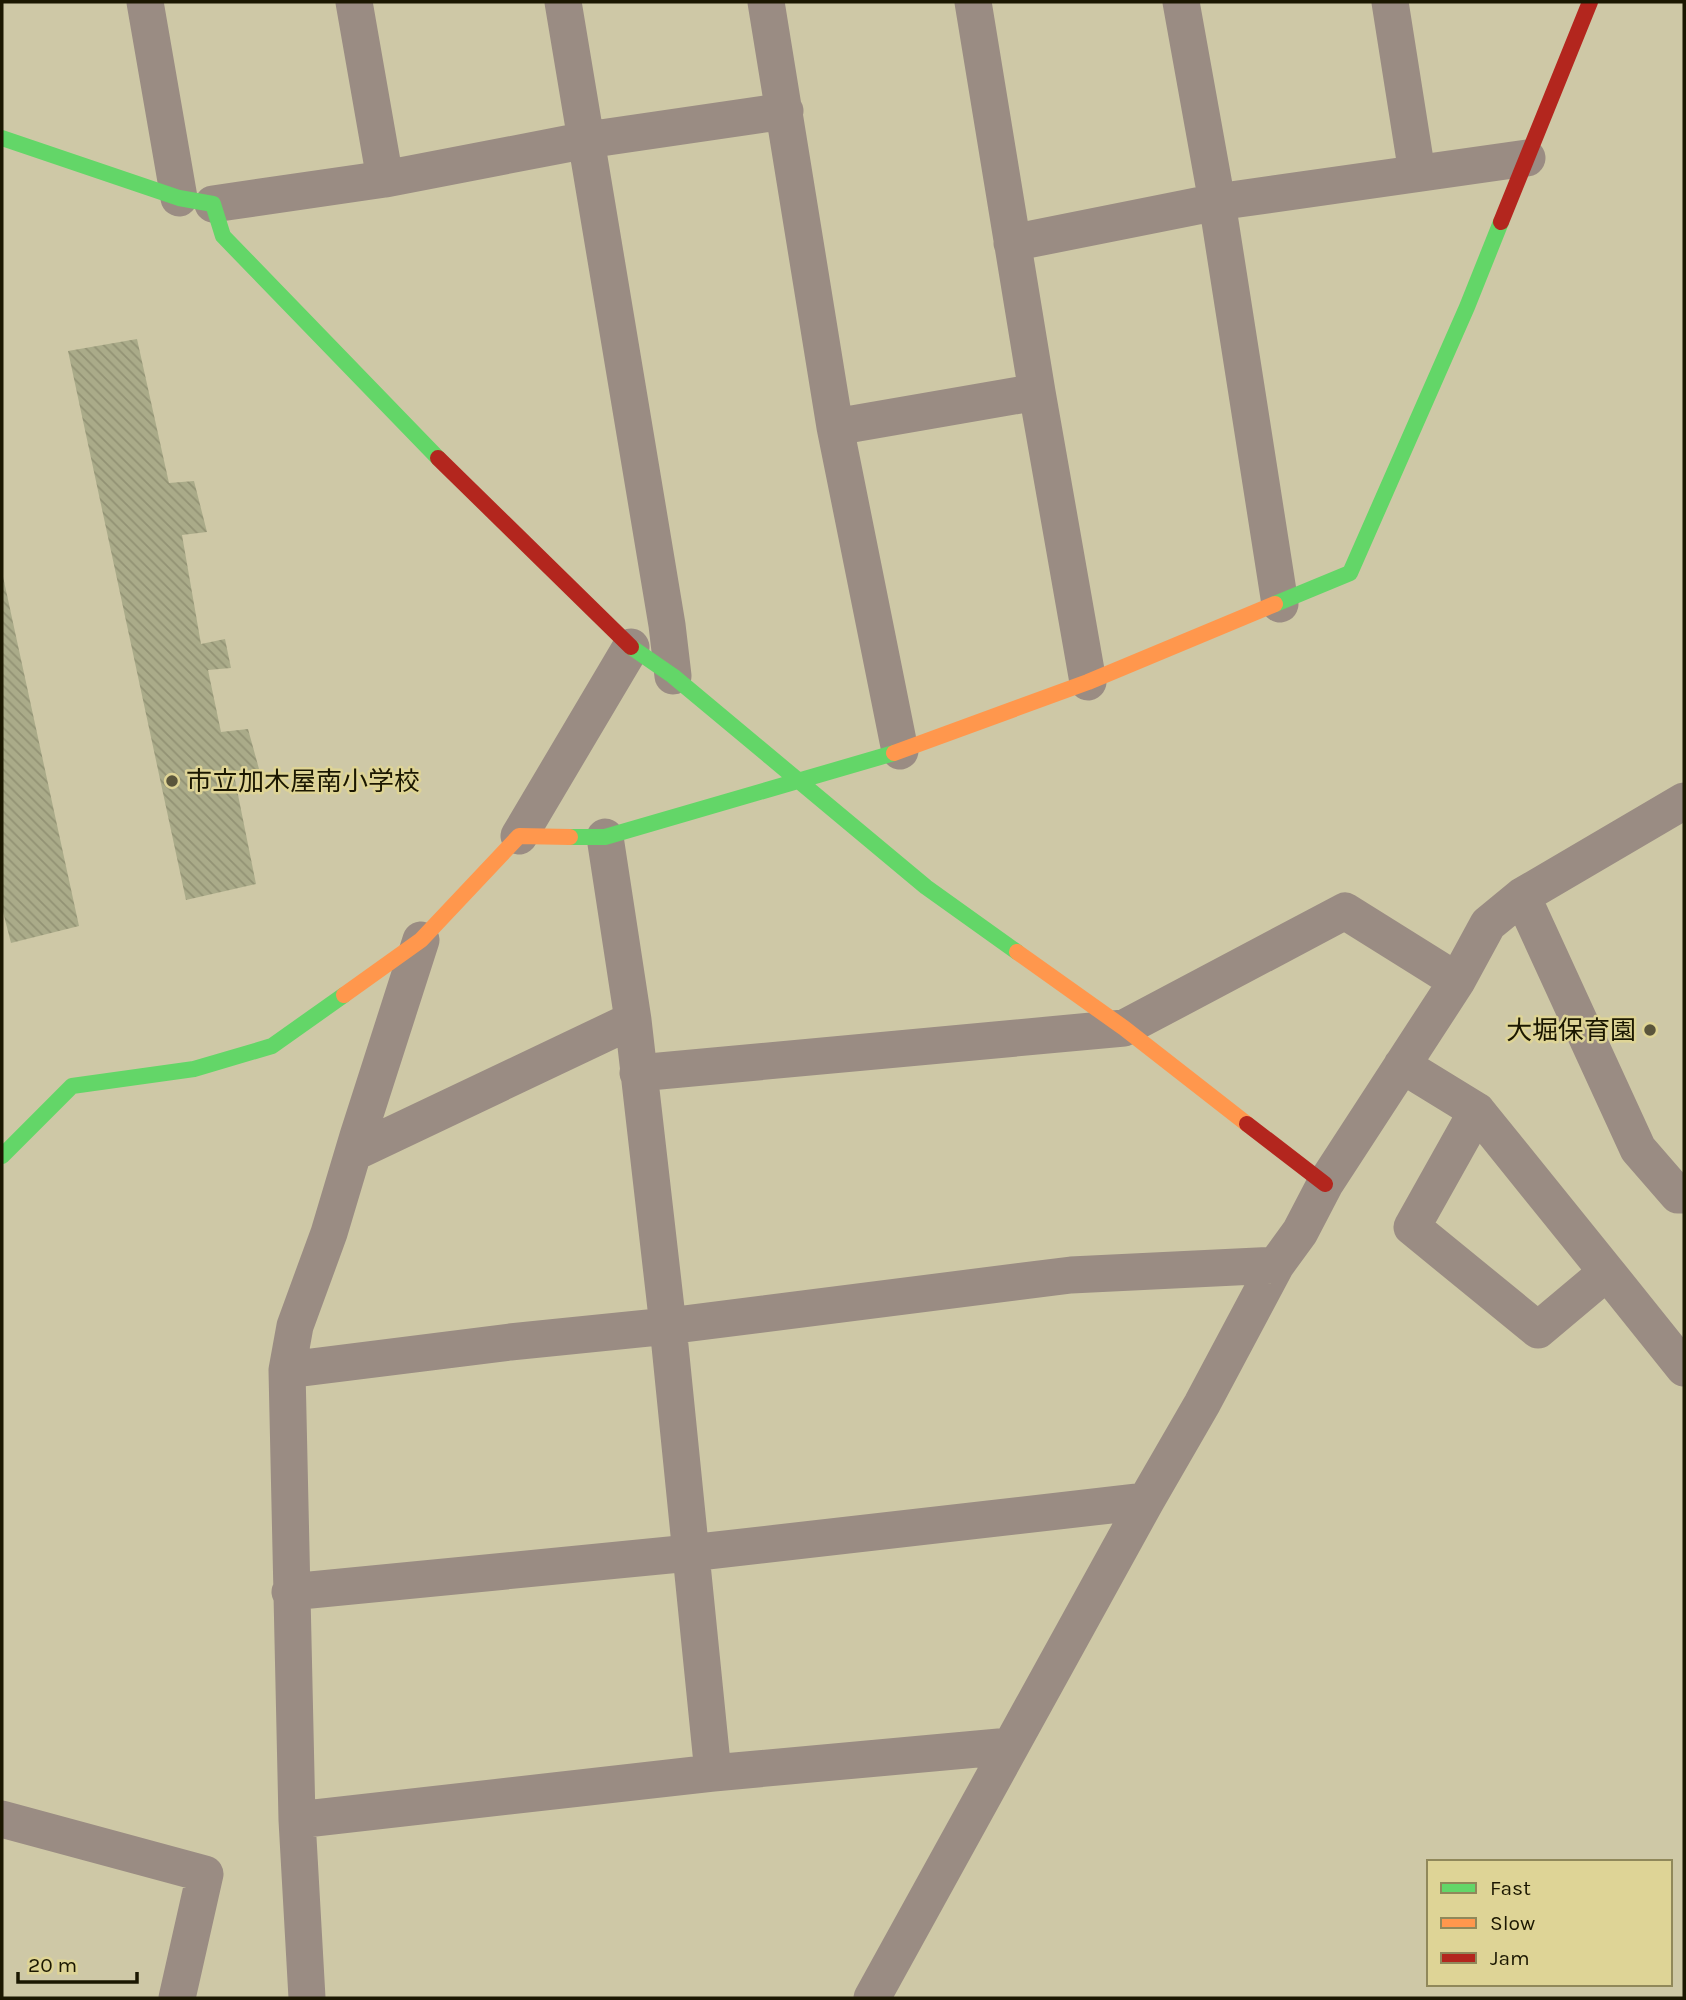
<svg xmlns="http://www.w3.org/2000/svg" width="1686" height="2000" font-family="Karla,'Noto Sans JP',sans-serif">
	<style>
		.building { fill: url(#building-back-hatch) }
		.lines { fill: none; stroke-linecap: round; stroke-linejoin: round }
		.street { stroke: #9a8c83; stroke-width: 37 }
		.fast { stroke: #63d668; stroke-width: 16 }
		.slow { stroke: #ff974d; stroke-width: 16 }
		.jam { stroke: #b3261e; stroke-width: 16 }
		.poi-dot { fill: #5a553b; stroke: #ded496; stroke-width: 2.5 }
		.labels { text-anchor: middle; stroke-width: 5; stroke-linejoin: round; paint-order: stroke }
		.poi-label { font-size: 26px; fill: #1b1701; stroke: #ded496; text-anchor: start }
	</style>
	<defs>
		<pattern id="building-back-hatch" width="6" height="6" patternUnits="userSpaceOnUse" patternTransform="scale(1.75)"><rect width="6" height="6" fill="#aaab89"/><path d="M-1 5l2 2M0 0l6 6M5-1l2 2" fill="none" stroke="#929274"/></pattern>
	</defs>
	<rect width="100%" height="100%" fill="#cec8a6"/>
	<path class="building" d="M137,339L169,483L194,481L207,532L182,535L201,644L225,639L231,668L208,670L221,732L248,729L259,769L234,775L256,884L186,900L68,351Z
		M2,572L79,926L11,943L2,908Z"/>
	<g class="lines">
		<path class="street" d="M145,2L179,198
			M354,2L385,179
			M563,2L667,625L673,676
			M766,2L835,427L900,751
			M973,2L1037,392L1088,682
			M1181,2L1217,202L1280,604
			M1390,2L1417,173
			M213,204L385,179L587,140L785,111
			M1012,243L1217,202L1527,158
			M835,427L1037,392
			M519,836L631,647
			M605,837L633,1020L668,1326L713,1773
			M1522,896L1638,1149L1678,1195H1684
			M1402,1065L1477,1111L1607,1272L1538,1330L1412,1227L1477,1111
			M638,1073L1124,1028L1345,911L1457,981
			M353,1153L633,1020
			M1607,1272L1684,1368
			M287,1370L510,1342L668,1326L1071,1275L1276,1265
			M290,1592L690,1553L1146,1501
			M2,1819L205,1874L177,1998
			M297,1820L713,1773L1010,1746
			M307,1998L297,1820L287,1370L295,1326L329,1233L358,1136L421,940
			M872,1998L1146,1501L1202,1404L1276,1265L1300,1232L1325,1184L1457,981L1488,924L1522,896L1684,801"/>
		<path class="fast" d="M2,138L179,198L213,204L223,236L438,458
			M1275,604L1350,573L1467,307L1501,222
			M631,647L673,676L926,887L1017,952
			M570,837H605L894,753
			M2,1156L72,1086L194,1069L272,1046L344,995"/>
		<path class="slow" d="M894,753L1088,682L1275,604
			M1017,952L1124,1028L1247,1124
			M344,995L421,940L519,836L570,837"/>
		<path class="jam" d="M1501,222L1590,2
			M438,458L631,647
			M1247,1124L1325,1184"/>
	</g>
	<g class="poi-dot">
		<circle cx="172" cy="781" r="7"/>
		<circle cx="1650" cy="1030" r="7"/>
	</g>
	<g class="labels">
		<g class="poi-label">
			<text x="186" y="790">市立加木屋南小学校</text>
			<text x="1636" y="1039" text-anchor="end">大堀保育園</text>
		</g>
	</g>
	<rect width="1686" height="2000" fill="none" stroke="#1b1701" stroke-width="7"/>
	<rect x="1427" y="1860" width="245" height="126" fill="#ded496" stroke="#90885a" stroke-width="2"/>
	<rect x="1441" y="1883" width="35" height="10" fill="#63d668" stroke="#90885a" stroke-width="2"/>
	<text x="1490" y="1895" font-size="21" fill="#1b1701">Fast</text>
	<rect x="1441" y="1918" width="35" height="10" fill="#ff974d" stroke="#90885a" stroke-width="2"/>
	<text x="1490" y="1930" font-size="21" fill="#1b1701">Slow</text>
	<rect x="1441" y="1953" width="35" height="10" fill="#b3261e" stroke="#90885a" stroke-width="2"/>
	<text x="1490" y="1965" font-size="21" fill="#1b1701">Jam</text>
	<path d="M18 1972v10h119v-10" fill="none" stroke="#1b1701" stroke-width="3.5"/>
	<text x="28" y="1972" font-size="21" fill="#1b1701" stroke="#ded496" stroke-width="5" paint-order="stroke">20 m</text>
</svg>
